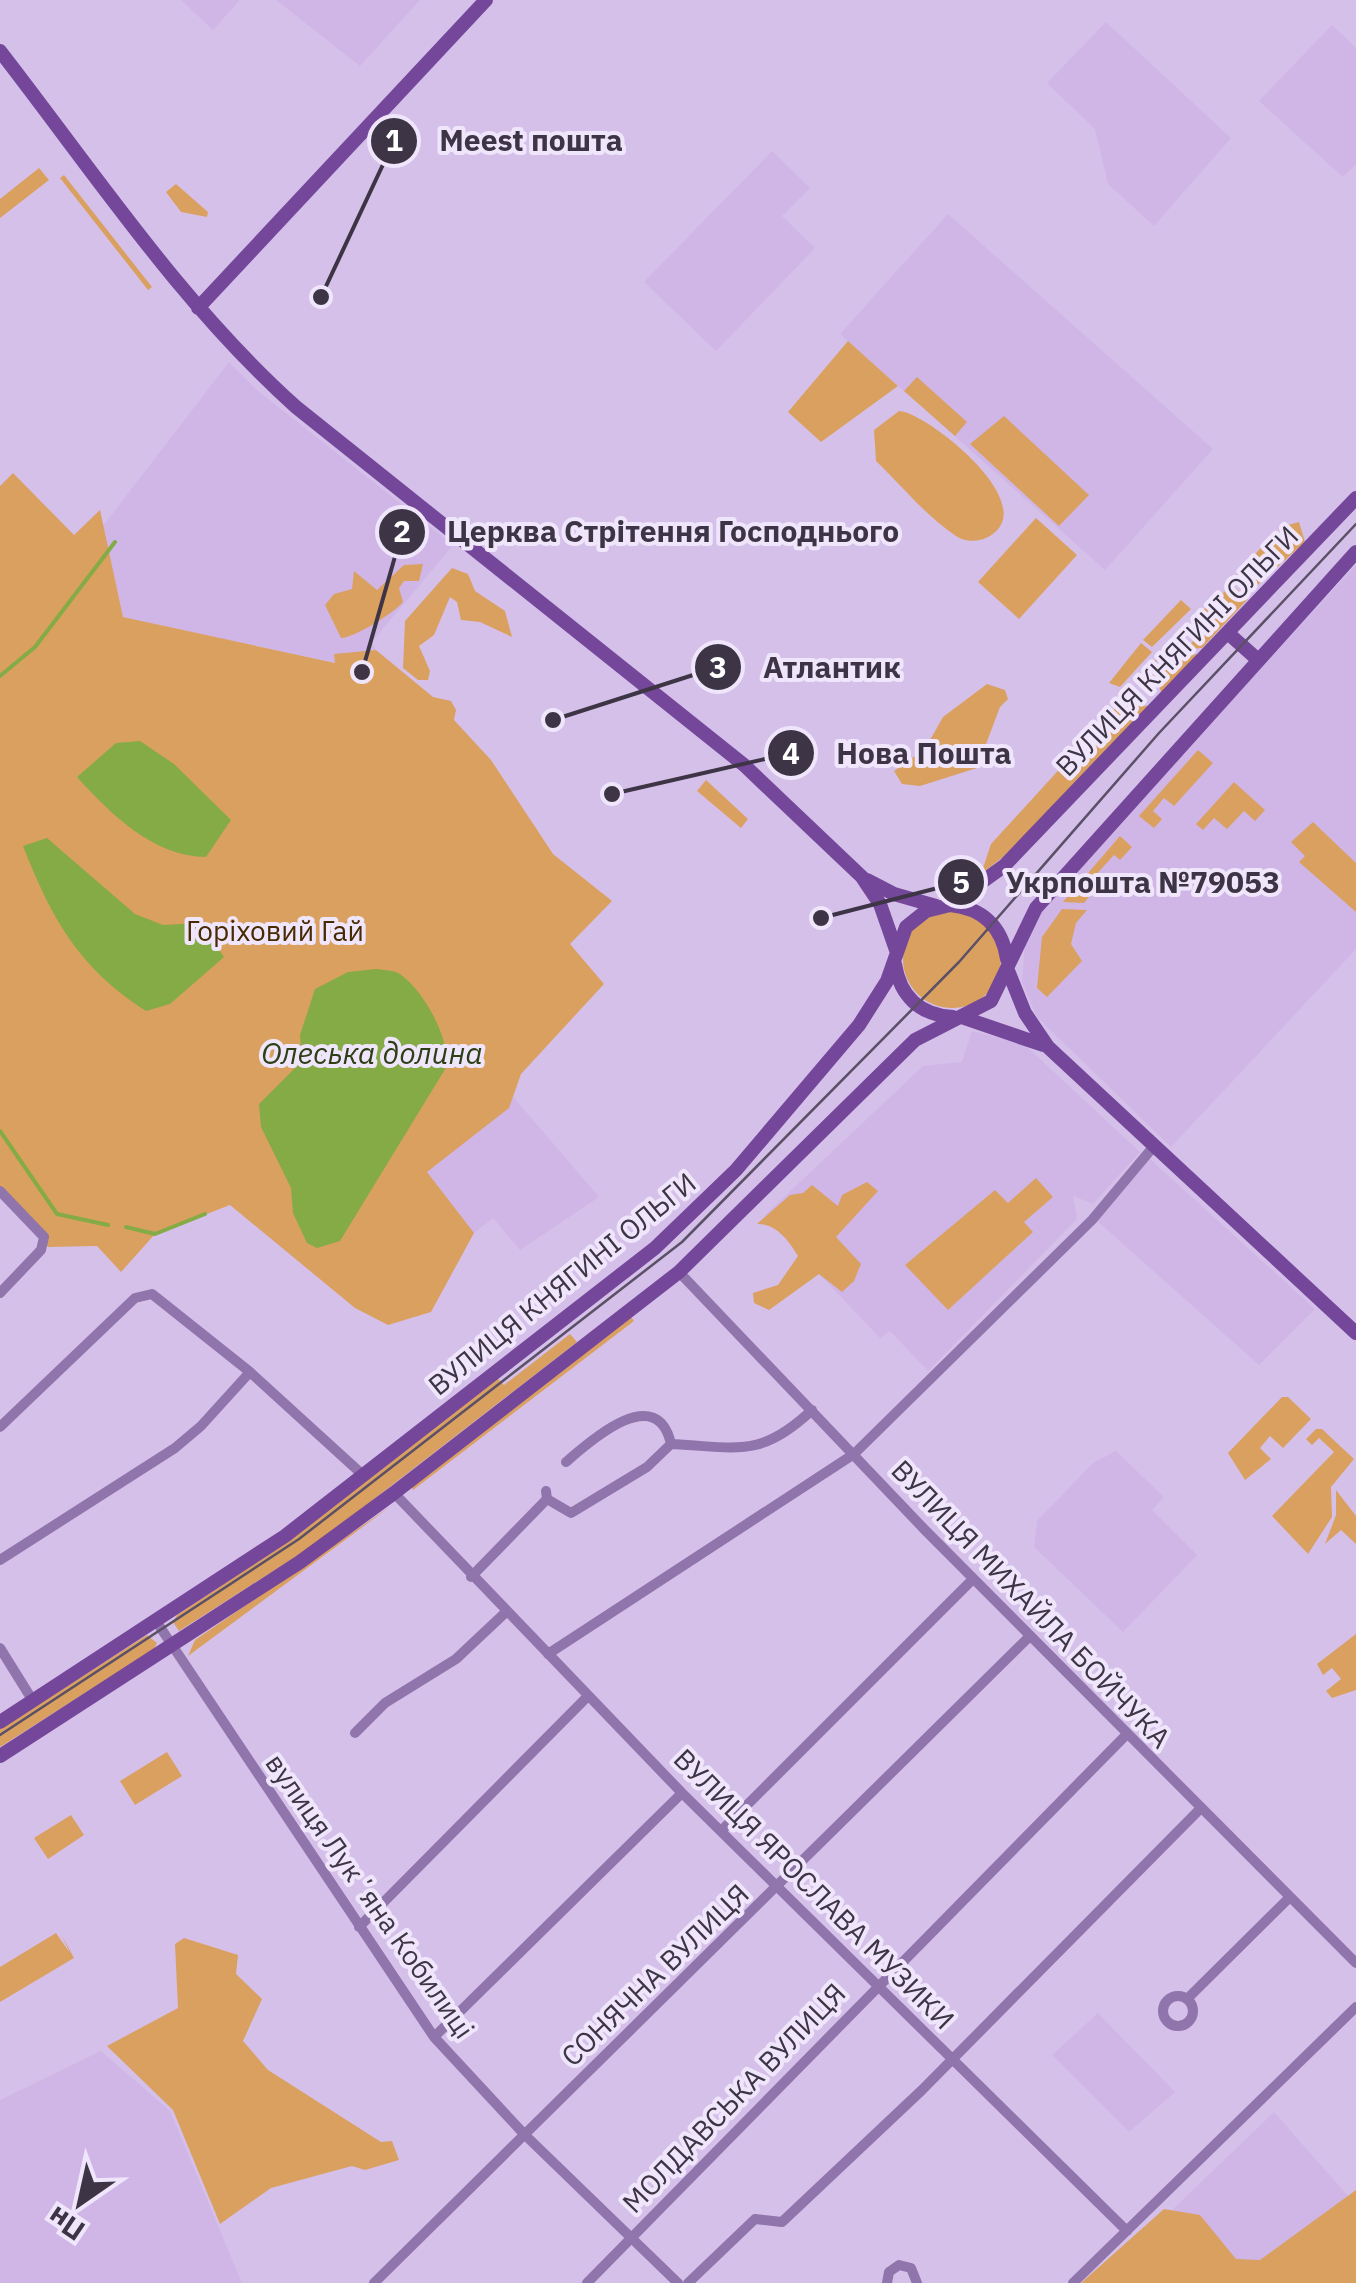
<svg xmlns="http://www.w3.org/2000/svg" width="1356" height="2283" font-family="'IBM Plex Sans',sans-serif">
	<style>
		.built { fill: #cfb6e7 }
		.green { fill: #daa060 }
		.water { fill: #84ab45 }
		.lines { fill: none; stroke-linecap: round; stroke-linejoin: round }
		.stream { stroke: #84ab45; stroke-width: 4 }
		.street { stroke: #9074ac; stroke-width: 10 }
		.secondary { stroke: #74479a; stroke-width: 14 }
		.tram { stroke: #5b5066; stroke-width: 2.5 }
		.labels { text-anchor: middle; stroke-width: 8; stroke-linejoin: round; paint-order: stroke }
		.street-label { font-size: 28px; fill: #3d3546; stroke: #f0e6fb }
		.park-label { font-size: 28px; fill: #472a02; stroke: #f0e6fb }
		.water-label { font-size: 30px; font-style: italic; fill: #2f3f15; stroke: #f0e6fb }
		.leader { fill: none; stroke: #3d3546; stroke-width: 4 }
		.callout-dot { fill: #3d3546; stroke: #f0e6fb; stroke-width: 4 }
		.mark-label { font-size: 30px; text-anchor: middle; font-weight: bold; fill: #fff }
		.callout-label { font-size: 30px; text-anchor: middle; font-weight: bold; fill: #3d3546; stroke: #f0e6fb; stroke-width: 8; stroke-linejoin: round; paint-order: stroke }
	</style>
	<rect width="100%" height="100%" fill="#d5c0ea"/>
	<path class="built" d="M181,0H240L213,30Z
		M276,0H420L360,66Z
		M1106,22L1231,138L1154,226L1108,184L1095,129L1047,83Z
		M1332,25L1356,48V164L1343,177L1259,101Z
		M772,151L810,188L782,216L815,248L716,351L644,282Z
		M948,214L1213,449L1105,570L840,334Z
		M229,362L258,391L453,545L372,642L376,650L353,653L336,663L123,617L103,526Z
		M1356,565V949L1171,1147L1037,1017L1022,982L1025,942L1044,904Z
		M972,1031L1024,1044L1140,1152L1093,1204L1073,1196L1077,1219L928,1371L890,1331L880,1338L764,1216L923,1066L962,1062Z
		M498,1079L599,1197L520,1250L493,1218L474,1233L424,1171Z
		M1149,1158L1315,1309L1259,1365L1096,1220Z
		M1116,1451L1164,1497L1152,1510L1197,1555L1123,1632L1034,1547L1037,1521L1093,1463Z
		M1098,2013L1175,2092L1129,2132L1052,2055Z
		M101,2051L170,2111L242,2283H0V2100Z
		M1274,2112L1356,2205V2283H1096Z"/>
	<path class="green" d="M39,168L49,180L0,218V199Z
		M64,175L152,287L148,290L60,178Z
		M176,184L208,212L207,217L181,212L166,192Z
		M848,341L898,386L821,442L788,412Z
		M917,377L967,422L955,436L904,391Z
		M899,411C925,411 1049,508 986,538C977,542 965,542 956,536C927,517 901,485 876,461L874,430Z
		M1004,416L1089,495L1059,526L970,444Z
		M13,473L74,535L100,510L123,617L335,663L334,654L376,650L433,697L451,701L456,710L454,720L491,760L553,854L612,901L570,944L604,984L521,1074L509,1108L427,1172L474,1233L431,1312L388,1325L355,1308L230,1205L155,1234L121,1272L97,1246L48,1247L0,1197V486Z
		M1036,518L1077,555L1019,619L978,582Z
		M1299,522L1305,542L1251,591L1235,576L1269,539L1277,543L1284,536L1278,530L1286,534L1291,531L1288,525Z
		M423,564L419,581H404L399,588L403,602C394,613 354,638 341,638L325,605L334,594L352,589L354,571L377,590L404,565Z
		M452,568L468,574L475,591L505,611L512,637L480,622L461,620L457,602L450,597L434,635L419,646L430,671L428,680H418L403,668L405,621Z
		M1232,585L1248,599L1202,648L1171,651L1151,665L1176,638L1188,647L1203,630L1192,620Z
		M1181,600L1191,609L1152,647L1143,640Z
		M1141,643L1152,652L1120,687L1109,683Z
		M1200,654L1162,694L1152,669L1168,656Z
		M987,684L1005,690L1008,699L1000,707L977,768L920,786L902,784L894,771L925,749L943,717Z
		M1118,705L1150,706L1003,857L981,874L991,844Z
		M1198,750L1213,763L1174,806L1164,798L1153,811L1162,819L1154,828L1139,816Z
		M706,780L748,819L741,828L697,791Z
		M1234,782L1265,810L1255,821L1244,811L1227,829L1214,818L1203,830L1196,824Z
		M1313,822L1356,863V912L1299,862L1305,856L1291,842Z
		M1120,836L1132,847L1120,860L1114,855L1082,890L1089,897L1084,903L1063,902Z
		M1062,909L1087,910L1076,923L1071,944L1082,961L1047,997L1037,988L1042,937Z
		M903 959a49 49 0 1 1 98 0a49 49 0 1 1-98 0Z
		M1036,1178L1053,1197L1024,1222L1033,1232L948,1310L905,1265L995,1190L1008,1203Z
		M867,1182L878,1191L836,1237L861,1264L854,1281L842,1292L819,1274L769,1310L754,1303L753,1293L778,1285L798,1256C789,1241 776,1223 757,1224L790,1195L803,1193L812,1185L838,1206L842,1195Z
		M631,1317L634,1321L413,1490L411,1486Z
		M570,1334L577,1342L316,1544L179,1631L173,1622L177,1615L283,1545L497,1378L504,1385Z
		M1282,1397H1288L1311,1419L1283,1448L1270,1436L1260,1448L1271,1459L1245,1480L1228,1453Z
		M1316,1429H1322L1354,1459L1331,1487L1332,1517L1308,1554L1272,1516L1334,1452L1319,1438L1312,1445L1306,1439Z
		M1336,1490L1356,1516V1544L1341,1530L1325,1544L1336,1515Z
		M391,1506L188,1656L195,1640Z
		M1356,1634V1690L1332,1698L1326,1691L1341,1679L1332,1668L1323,1675L1317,1664Z
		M147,1635L157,1643L154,1649L0,1747V1729Z
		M167,1752L182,1776L135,1805L120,1781Z
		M71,1815L84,1835L48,1859L34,1838Z
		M56,1933L70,1953L61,1934L74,1958L0,2002V1967Z
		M184,1938L238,1955L236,1974L262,1999L243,2041L268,2070L381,2142L392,2141L399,2160L365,2170L352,2166L271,2188L220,2224L173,2110L107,2046L178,2008L175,1944Z
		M1356,2190V2283H1081L1164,2209L1200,2215L1236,2259L1260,2260Z"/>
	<path class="water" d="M140,741L174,764L231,820L206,857C155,857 110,814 77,777L116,743Z
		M47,838L135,914L163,925L200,923L224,957L170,1004L146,1011C78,967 52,919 23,846Z
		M376,969C383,970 394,970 400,974C424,991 449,1037 447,1066L340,1241L317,1248L307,1243L293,1213L291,1188L261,1127L259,1104L302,1061L300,1035L315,989L348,972Z"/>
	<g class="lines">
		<path class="stream" d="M0,676L35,647L115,542
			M0,1131L57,1214L108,1225
			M126,1227L155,1234L205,1214"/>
		<path class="street" d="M0,1191L44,1237L41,1250L0,1293
			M679,1272L925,1530L1356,1963
			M0,1427L135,1298L152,1294L250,1372L364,1476
			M566,1462C590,1441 657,1381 671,1444C737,1447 760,1459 812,1410
			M546,1491L547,1499L571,1513L647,1467L671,1444
			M394,1493L682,1793L1127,2231
			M0,1560L175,1448L201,1426L250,1372
			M471,1577L547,1499
			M156,1621L434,2037L524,2134L678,2283
			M0,1648L33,1701
			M548,1654L854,1454L1092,1220L1154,1146
			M355,1733L385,1703L456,1659L506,1612
			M721,1831L973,1579
			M359,1927L588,1696
			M1163 2011a15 15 0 1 1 30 0a15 15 0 1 1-30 0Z
			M1187,1999L1289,1898
			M434,2037L682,1793
			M374,2283L1030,1636
			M587,2283L1127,1734
			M688,2283L755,2219L782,2222L922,2090L1200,1809
			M887,2283L889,2272L899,2265L911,2268L917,2283
			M1073,2283L1356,2007"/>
		<path class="secondary" d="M0,51C94,172 181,304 296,407L744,765L862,877L880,904L896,950
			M198,308L486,0
			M1229,634L1257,659
			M867,880L894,894L936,906
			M950,905C982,908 1002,926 1007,959
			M895,964C900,996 920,1015 953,1017
			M1007,968L1025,1013L1048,1047L1356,1333
			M964,1018L1043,1045
			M0,1722L285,1536L655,1248L736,1170L859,1025L887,981L906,927L926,911L950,905L1004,866L1356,498
			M0,1756L300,1562L394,1493L679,1272L915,1040L991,1001L1036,908L1356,552"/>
		<path class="tram" d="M0,1735L299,1539L682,1242L959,962L1159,733L1356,524"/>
	</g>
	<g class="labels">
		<g class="street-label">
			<text transform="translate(1177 651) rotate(-46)" y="10">ВУЛИЦЯ КНЯГИНІ ОЛЬГИ</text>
			<text transform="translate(562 1284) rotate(-39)" y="10">ВУЛИЦЯ КНЯГИНІ ОЛЬГИ</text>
			<text transform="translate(1031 1604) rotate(46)" y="10">ВУЛИЦЯ МИХАЙЛА БОЙЧУКА</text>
			<text transform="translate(814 1889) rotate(45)" y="10">ВУЛИЦЯ ЯРОСЛАВА МУЗИКИ</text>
			<text transform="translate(370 1896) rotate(55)" y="10">вулиця Лукʼяна Кобилиці</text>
			<text transform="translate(655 1975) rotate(-44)" y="10">СОНЯЧНА ВУЛИЦЯ</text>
			<text transform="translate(734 2098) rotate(-46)" y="10">МОЛДАВСЬКА ВУЛИЦЯ</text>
		</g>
		<g class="park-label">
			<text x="275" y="941">Горіховий Гай</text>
		</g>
		<g class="water-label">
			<text x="372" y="1064">Олеська долина</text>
		</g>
	</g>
	<path class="leader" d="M321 297L394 141M362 672L402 532M553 720L718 667M612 794L791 753M821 918L961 882"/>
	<g class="callout-dot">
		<circle cx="321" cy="297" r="10"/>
		<circle cx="362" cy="672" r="10"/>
		<circle cx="553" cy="720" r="10"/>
		<circle cx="612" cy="794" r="10"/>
		<circle cx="821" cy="918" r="10"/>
		<circle cx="394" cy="141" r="25"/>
		<circle cx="402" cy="532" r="25"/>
		<circle cx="718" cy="667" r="25"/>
		<circle cx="791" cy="753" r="25"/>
		<circle cx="961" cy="882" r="25"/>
	</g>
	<g class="mark-label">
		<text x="394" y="151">1</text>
		<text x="402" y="542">2</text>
		<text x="718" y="678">3</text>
		<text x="791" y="764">4</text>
		<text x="961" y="893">5</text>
	</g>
	<g class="callout-label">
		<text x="531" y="151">Meest пошта</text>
		<text x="673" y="542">Церква Стрітення Господнього</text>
		<text x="832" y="678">Атлантик</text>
		<text x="924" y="764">Нова Пошта</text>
		<text x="1143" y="893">Укрпошта №79053</text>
	</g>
	<g transform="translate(80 2203) rotate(214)" stroke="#f0e6fb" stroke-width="8" paint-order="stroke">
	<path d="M0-8L18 38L0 25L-18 38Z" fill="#3d3546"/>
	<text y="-15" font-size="28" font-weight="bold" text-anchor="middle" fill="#3d3546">Пн</text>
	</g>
</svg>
